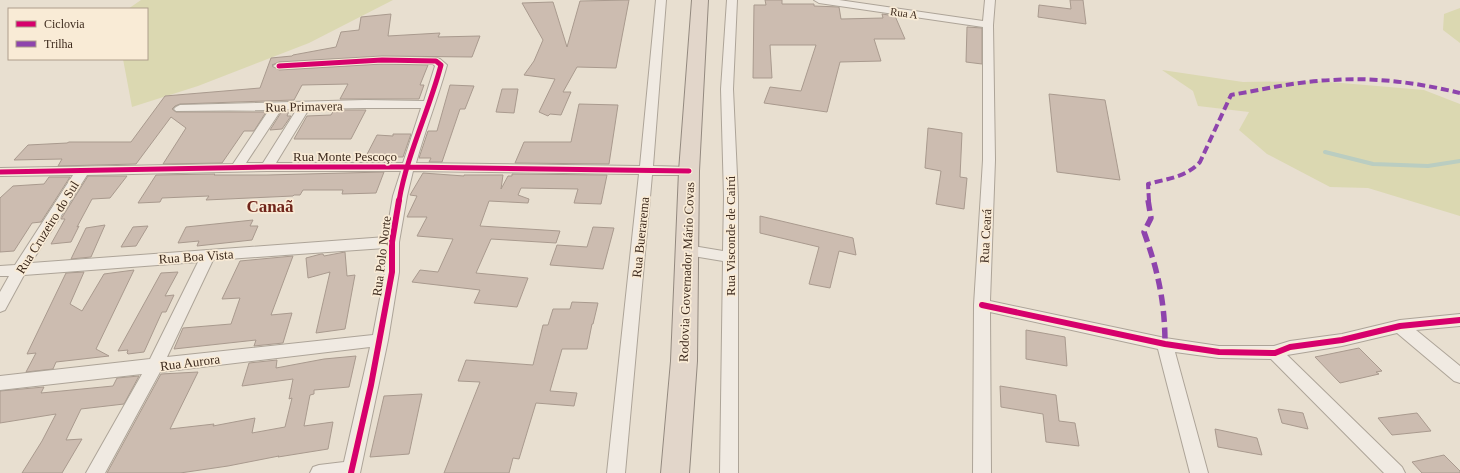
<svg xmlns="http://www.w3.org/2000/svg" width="1460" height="473" font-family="Georgia,serif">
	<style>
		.green { fill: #dbd8b1 }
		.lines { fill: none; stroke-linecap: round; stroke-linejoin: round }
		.stream { stroke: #bacdc1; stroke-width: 4 }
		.building { fill: #ccbcb0; stroke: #a99a8e }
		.minor-casing { stroke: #ada498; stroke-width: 2 }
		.trunk-casing { stroke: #93897f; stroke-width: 2 }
		.minor { fill: #f0eae2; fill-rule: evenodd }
		.trunk { fill: #e2d6ca; fill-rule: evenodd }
		.quiet-far1 { stroke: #8e44ad; stroke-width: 4; stroke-dasharray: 8 4; stroke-linecap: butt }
		.quiet { stroke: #8e44ad; stroke-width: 5.5; stroke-dasharray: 11 5.5; stroke-linecap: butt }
		.cycleway-far1-casing { stroke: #f9ebd6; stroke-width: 7 }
		.cycleway-casing { stroke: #f9ebd6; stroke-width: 9 }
		.cycleway-far1 { stroke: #d6006c; stroke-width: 5 }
		.cycleway { stroke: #d6006c; stroke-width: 6 }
		.labels { text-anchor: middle; stroke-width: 3.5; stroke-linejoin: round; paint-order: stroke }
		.far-street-label { font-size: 11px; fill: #3e2b1e; stroke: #f9ebd6 }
		.street-label { font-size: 13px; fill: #3e2b1e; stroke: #f9ebd6 }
		.district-label { font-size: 17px; font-weight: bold; fill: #6f241a; stroke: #f9ebd6 }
	</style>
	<rect width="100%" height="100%" fill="#e8dfd0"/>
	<path class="green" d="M141,0H393L309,43L198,86L132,107L123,59H147V9H128Z
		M1460,8V43L1443,30L1444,14Z
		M1162,70L1243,82L1318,81L1424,90L1460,104V216L1368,188L1330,187L1267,154L1239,130L1249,112L1198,106L1193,91Z"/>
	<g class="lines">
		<path class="stream" d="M1325,152L1373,164L1428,166L1460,161"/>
	</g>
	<path class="building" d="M629,0L616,68L577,67L563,92H571L561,115L550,114L548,116L539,112L555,79L524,75L534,61L543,40L522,3L553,2L567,47L580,1Z
		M765,0H782V4H814V6L839,7L841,19L883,18L882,14L895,16L905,39H874L881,61L840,62L827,112L764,103L770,87L801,91L816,45H770L772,78H753L754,5H766Z
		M1070,0H1083L1086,24L1038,17L1039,5L1071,9Z
		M391,14L388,36L440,33L438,37L480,36L472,57L382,56L279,62L272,65L279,70L382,64L428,65L420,85H424L419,99H340L348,84L302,85L294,100L180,104L175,106L172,109L176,112H266L254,131H244L222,163L163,164L186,128L171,117L136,164L58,166L62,159L14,160L28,145L67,143L69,142H131L165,96L260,88L271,58L292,56L293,55L336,47L341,32L359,30L361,17Z
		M967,27L982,28V64L966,62Z
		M450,85L474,86L465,109H460L442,162H429L431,158H419L428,131H437Z
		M502,89H518L514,113L496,112Z
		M1049,94L1105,100L1120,180L1057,172Z
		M579,104L618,105L609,164L515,163L524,142H571Z
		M334,110H366L351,139H294L307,116L331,115Z
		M282,111H289L287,116H291L282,129L270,130Z
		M928,128L962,133L960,177L967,178L964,209L936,204L941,171L925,168Z
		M393,134H411L403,157H390L388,162H363L377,135L393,136Z
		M384,172L376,193L342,194L343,190H303L300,195H294L293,196L206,200L209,196L162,198L160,202L138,203L156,175L215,174L214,175H267Z
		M423,173L464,176V175H503L501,189L508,176H512V174L607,175L601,204L574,203L578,189L521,188L518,195L529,199L528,203L489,201L480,226L560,231L556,243L491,239L476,273L528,278L517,307L474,303L480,290L412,282L420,270L438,272L453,239L417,236L427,217H407L417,196L410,195Z
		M88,176H127L110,198L92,199L77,227L79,226L71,242L51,244L65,219H61Z
		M49,177H70L41,222L32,223L14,251L0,252V198L13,186L44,184Z
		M760,216L853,238L856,255L839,251L830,288L809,284L819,247L760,233Z
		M253,220L250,226H258L252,240L197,246L199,241L178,243L186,227Z
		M105,225L91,257L71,259L86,228Z
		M148,226L136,246L121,247L133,227Z
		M593,227L614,228L603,269L550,265L557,245L587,247Z
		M345,252L347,276L355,275L345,329L316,333L330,272L308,278L306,258L321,254H323L324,256Z
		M293,256L271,315L292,313L283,343L254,346L256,340L174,349L183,328L231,324L240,298L222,299L240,261Z
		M134,270L96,349L109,356L56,362L53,369L26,372L36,353L27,354L66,273L84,272L70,304L82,311L104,274Z
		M178,272L165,296L174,295L166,312H162L144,352L128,354L127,353L128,350L118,351L161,273Z
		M572,302L598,303L593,324H592L587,349H562L550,391L577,393L574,406L536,403L519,459L513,458L509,473H444L480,382L458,381L466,360L533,365L543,325H548L553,309H570Z
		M1026,330L1065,337L1067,366L1026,359Z
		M1359,348L1382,371L1376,372L1379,374L1340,383L1315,357Z
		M356,356L349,387L314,390V394L310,395L304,426L333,422L328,449L278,457L279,456L228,466L180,473H107L161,374L198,372L170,429L214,424L213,426L255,418L252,433L285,427L292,398L289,399L293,379L242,386L249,363L277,360L276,368L324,359Z
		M139,376L124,404L81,409L66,440L82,439L62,473H22L42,441L56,414L0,423V391L44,387L41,393L113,386L117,378Z
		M1000,386L1056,395L1059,421L1075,423L1079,446L1046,442L1043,414L1001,407Z
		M422,394L409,454L370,457L384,396Z
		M1278,409L1303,413L1308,429L1282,423Z
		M1417,413L1431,431L1392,435L1378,418Z
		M1215,429L1257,438L1262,455L1218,447Z
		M1444,455L1460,471V473H1422L1412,462Z"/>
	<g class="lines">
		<defs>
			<path id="minor" d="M656,0H666L653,166L689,167L694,168L695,171L694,174L689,175H652L625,473H607L639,174L413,171L407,196L399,242V272L388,340L360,473H310L313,467L319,465L344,462L370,347L160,372L105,473H86L142,374L0,390V376L150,359L198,262L24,275L5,310L0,312V292L9,276H0V266L15,265L73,175L0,176V168L233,164L269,110L176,111L174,109L176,107L180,105L365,100L424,101L435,66L433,64L382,63L279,69L273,66L279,63L382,57L436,58L440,59L447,65C438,98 425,130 416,163L640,166ZM365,108H421L403,163H276L309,109ZM297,109L263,163H246L281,110ZM401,171L393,196L386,237L31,263L87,175L267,171ZM385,248V272L373,335L167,357L213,260Z
				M727,0H737L733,89L738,197V473H720L723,261L687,255L682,254L680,250L682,246L687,245L723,251L724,197L721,89Z
				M814,0H839L983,21L985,0H995L993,25L995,160L990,301L1165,338L1219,346H1274L1290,341L1342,334L1400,320L1460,314V326L1416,330L1460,366V383L1454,381L1397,333L1342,346L1287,355L1402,467L1405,473H1384L1271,359L1219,358L1175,352L1208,473H1190L1158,349L990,312L991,473H973L974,305L983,160V27L819,3Z"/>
			<path id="trunk" d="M692,0H708L699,171L697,361L689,473H661L671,361L679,171Z"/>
		</defs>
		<use href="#minor" class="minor-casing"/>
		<use href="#trunk" class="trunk-casing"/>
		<use href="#minor" class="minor"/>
		<use href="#trunk" class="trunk"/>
		<path class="quiet-far1" d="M1149,201L1148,184C1166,179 1187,177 1200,162L1231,95C1265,89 1299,81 1333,80C1376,77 1419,83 1460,93"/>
		<path class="quiet" d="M1148,200L1151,218L1144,232C1158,271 1165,302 1165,344"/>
		<defs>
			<path id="cycleway-far1" d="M279,66L382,60L436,61L441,65C429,111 407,154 399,201
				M0,172L267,167H408L689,171"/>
			<path id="cycleway" d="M982,305L1165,344L1219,352L1275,353L1290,347L1342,340L1400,326L1460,320
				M351,473L371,385L392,272V242L399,200"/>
		</defs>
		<use href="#cycleway-far1" class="cycleway-far1-casing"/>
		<use href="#cycleway" class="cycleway-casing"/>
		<use href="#cycleway-far1" class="cycleway-far1"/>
		<use href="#cycleway" class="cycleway"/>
	</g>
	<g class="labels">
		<g class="far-street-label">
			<text transform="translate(904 13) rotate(8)" y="4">Rua A</text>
		</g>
		<g class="street-label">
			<text transform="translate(304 106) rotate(-1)" y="5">Rua Primavera</text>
			<text x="345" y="161">Rua Monte Pescoço</text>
			<text transform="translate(47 227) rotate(-58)" y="5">Rua Cruzeiro do Sul</text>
			<text transform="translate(730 236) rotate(-90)" y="5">Rua Visconde de Cairú</text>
			<text transform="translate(985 236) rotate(-87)" y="5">Rua Ceará</text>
			<text transform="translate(640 237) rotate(-84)" y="5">Rua Buerarema</text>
			<text transform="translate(196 256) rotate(-4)" y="5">Rua Boa Vista</text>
			<text transform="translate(381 256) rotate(-83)" y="5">Rua Polo Norte</text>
			<text transform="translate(686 272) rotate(-88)" y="5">Rodovia Governador Mário Covas</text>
			<text transform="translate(190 362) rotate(-7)" y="5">Rua Aurora</text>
		</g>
		<g class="district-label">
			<text x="270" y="212">Canaã</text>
		</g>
	</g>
	<rect x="8" y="8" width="140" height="52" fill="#f9ebd6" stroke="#ae9e8c"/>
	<rect x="16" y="21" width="20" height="6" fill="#d6006c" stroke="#ae9e8c"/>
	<text x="44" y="28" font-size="12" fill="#3e2b1e">Ciclovia</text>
	<rect x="16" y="41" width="20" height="6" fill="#8e44ad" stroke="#ae9e8c"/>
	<text x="44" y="48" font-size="12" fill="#3e2b1e">Trilha</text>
</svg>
